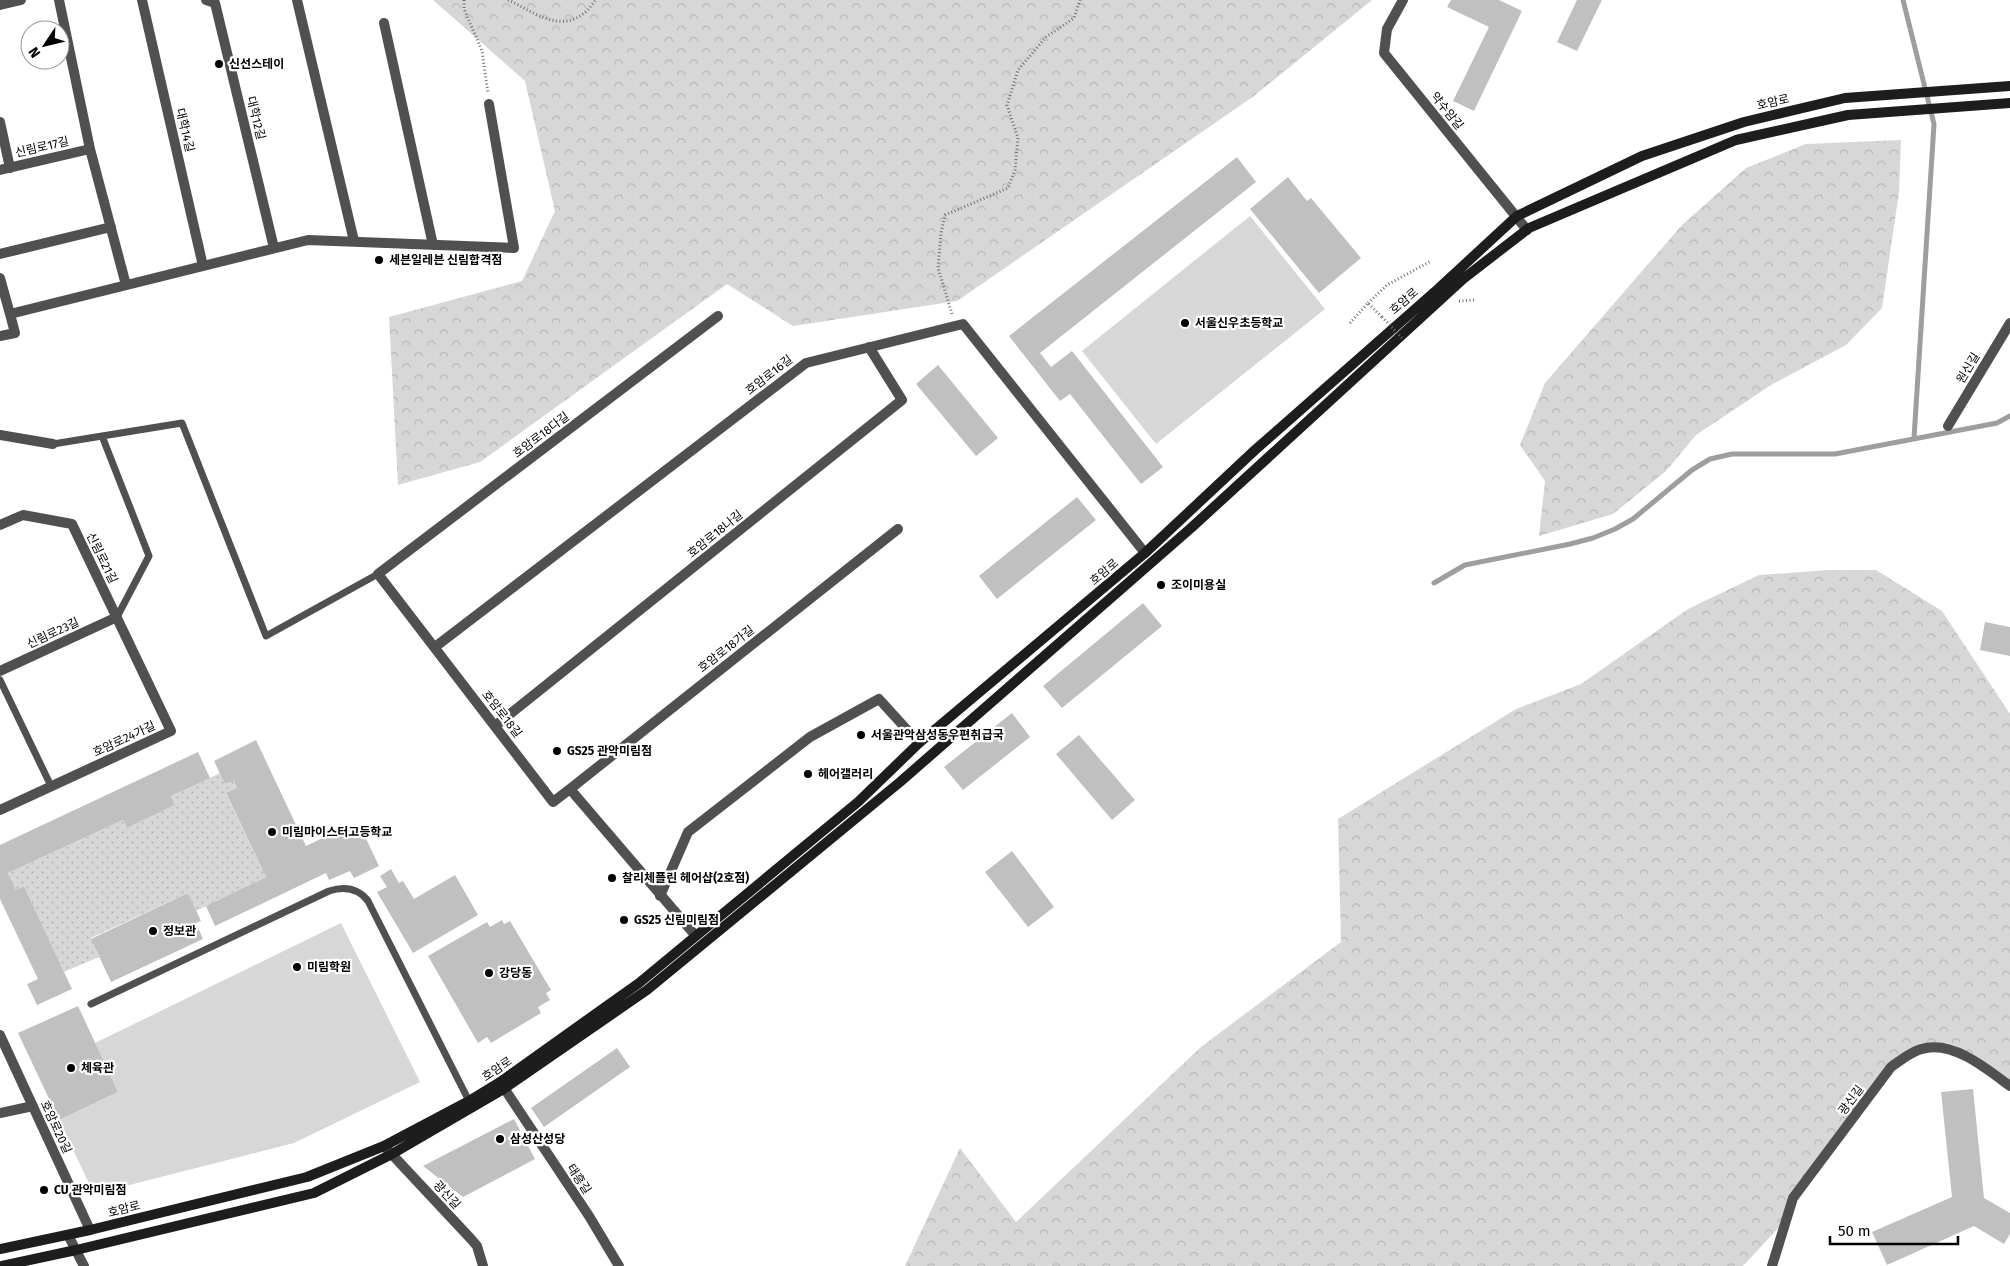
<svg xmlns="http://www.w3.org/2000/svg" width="2010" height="1266" font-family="'Fira Sans','Noto Sans KR',sans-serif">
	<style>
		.grass { fill: url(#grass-dots) }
		.forest { fill: url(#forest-crowns) }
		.park { fill: #d7d7d7 }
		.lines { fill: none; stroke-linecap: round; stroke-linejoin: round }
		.stream { stroke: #9e9e9e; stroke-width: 5 }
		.building { fill: #c0c0c0 }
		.path { stroke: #727272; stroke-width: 3; stroke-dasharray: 1 2.5; stroke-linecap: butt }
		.service { stroke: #505050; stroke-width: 7 }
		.minor { stroke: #505050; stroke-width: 10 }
		.tertiary { stroke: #505050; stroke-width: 10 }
		.secondary { stroke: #1d1d1d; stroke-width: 10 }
		.path-bridge { stroke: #727272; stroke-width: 3; stroke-dasharray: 1 2.5; stroke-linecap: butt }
		.poi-dot { fill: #000; stroke: #fff; stroke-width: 2 }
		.labels { text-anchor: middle; stroke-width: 4.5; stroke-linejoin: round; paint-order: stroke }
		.poi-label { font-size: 12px; font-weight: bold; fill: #000; stroke: #fff; text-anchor: start }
		.street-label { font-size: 12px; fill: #000; stroke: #fff }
	</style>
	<defs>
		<pattern id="grass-dots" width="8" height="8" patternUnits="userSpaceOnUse" patternTransform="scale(1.25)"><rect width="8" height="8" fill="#d7d7d7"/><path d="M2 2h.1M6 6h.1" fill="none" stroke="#b7b7b7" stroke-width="1.8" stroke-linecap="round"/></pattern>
		<pattern id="forest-crowns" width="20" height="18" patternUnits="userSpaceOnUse" patternTransform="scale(1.25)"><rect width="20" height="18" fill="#d7d7d7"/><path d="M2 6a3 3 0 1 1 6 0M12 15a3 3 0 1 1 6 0" fill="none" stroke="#b7b7b7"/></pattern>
	</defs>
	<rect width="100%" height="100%" fill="#fff"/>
	<path class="grass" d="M220,773L225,784L234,781L237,788L226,794L266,877L196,911L188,893L91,938L99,957L64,972L24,886L16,890L8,873L123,820L127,828L175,805L171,796Z"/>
	<path class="forest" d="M433,0H1372L1254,96L957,301L793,326L727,284L480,462L398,485L389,317L522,281L555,211L525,81Z
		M1901,140L1899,192L1882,308L1846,345L1771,385L1696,435L1666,471L1613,514L1539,536L1545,481L1520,445L1545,383L1682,225L1746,168L1806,144Z
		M1829,570H1876L1942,611L2010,714V1086L1950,1049L1926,1048L1891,1067L1793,1198L1785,1221L1743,1266H905L960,1148L1016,1222L1201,1047L1341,942L1338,819L1516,709L1581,684L1688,609L1759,575Z"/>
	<path class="park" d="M1250,216L1325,309L1156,444L1082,351Z
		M341,923L420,1082L294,1143L94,1194L59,1120L118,1092L95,1043Z"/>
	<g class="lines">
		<path class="stream" d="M1903,0L1934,124L1914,438
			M1434,583L1465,565L1570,544L1593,538L1615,529L1633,519L1692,470L1710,459L1732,454H1835L1997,423L2010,416"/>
	</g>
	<path class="building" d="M1451,0H1499L1522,11L1474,111L1453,101L1489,27L1447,7Z
		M1577,0H1602L1577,51L1557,42Z
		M1237,157L1256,182L1040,353L1051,367L1072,351L1163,467L1141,484L1070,394L1060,401L1009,336Z
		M1288,177L1307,201L1311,198L1361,258L1319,293L1250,209Z
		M938,365L998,438L976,456L916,384Z
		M1077,497L1096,520L997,599L979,576Z
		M1143,603L1162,626L1062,708L1043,686Z
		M1985,622L2010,627V656L1980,650Z
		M1012,713L1030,737L963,790L944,767Z
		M1079,735L1135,800L1112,820L1056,754Z
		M256,740L306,846L339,830L341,835L360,826L379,866L354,878L350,871L329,880L326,873L215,926L206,906L266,877L226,793L237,788L234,781L225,784L214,761Z
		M198,752L210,778L171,796L175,805L127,828L123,820L8,873L16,890L24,886L72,989L37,1005L27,984L38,979L0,899V845Z
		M1012,851L1054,907L1028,927L985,872Z
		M391,869L399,883L403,881L414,899L455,875L478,915L413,953L377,892L387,887L380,876Z
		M188,893L201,921L196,923L203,939L111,982L91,939Z
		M502,920L504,924L510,921L551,990L546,993L550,1000L538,1007L541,1013L491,1043L487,1037L478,1043L428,956L487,922L490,927Z
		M78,1006L118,1092L59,1120L18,1033Z
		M617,1048L630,1067L544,1127L531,1108Z
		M1973,1089L1984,1198L2010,1213V1234L2004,1244L1974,1226L1887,1265L1872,1232L1952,1197L1941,1092Z
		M514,1119L535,1159L463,1197L423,1166Z"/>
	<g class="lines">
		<path class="path" d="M464,0V9L482,51L488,93
			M508,0C531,10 557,33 583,14C588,11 592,4 596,0
			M1459,301L1474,300
			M1368,303L1387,285L1431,261
			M952,314L938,268L941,233L945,215L1008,188L1015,170L1018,138L1007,105L1018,70L1046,37L1074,18L1080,0
			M1350,323L1368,303L1382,317"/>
		<path class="service" d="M102,436L149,556L117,617
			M53,444L182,423L266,636L378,574
			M0,680L51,786
			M91,1004L329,891C345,886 358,888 368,901L469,1101"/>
		<path class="minor" d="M59,0L90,149L126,285
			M142,0L203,266
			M206,0L215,3L274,248
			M297,0L354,241
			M1403,0L1387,29L1384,53L1527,230
			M0,5L21,0
			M384,23L433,245
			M0,122L10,168
			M0,170L90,149
			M0,254L111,227
			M0,278L10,314L308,240L514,248L489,104
			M0,336L15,333L10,314
			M1948,426L2010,323
			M0,435L53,444
			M0,525L23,515L72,524L171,731L0,810
			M435,647L806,363L963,324L1145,553
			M0,671L117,617
			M495,726L902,400L869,347
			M570,789L898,529
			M660,896L688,832L810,737L879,699L919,743
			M695,935L570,789L553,802L378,574L718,316
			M0,1035L90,1230
			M500,1082L589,1216L619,1266
			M0,1113L33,1106
			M386,1148L471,1239L477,1246L483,1266
			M68,1235L84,1266"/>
		<path class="tertiary" d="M1772,1266L1793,1198L1891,1067C1901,1060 1913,1050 1926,1048C1955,1042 1988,1070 2010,1086"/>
		<path class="secondary" d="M0,1249L90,1230L307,1177L384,1146L469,1101L500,1082L639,983L858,802L919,743L1145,553L1255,450L1438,289L1517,216L1642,156L1744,122L1845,98L2010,86
			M2,1266L76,1250L314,1193L392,1154L502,1090L647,990L900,782L1191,528L1463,279L1529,228L1736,140L1848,115L2010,103"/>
		<path class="path-bridge" d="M1382,317L1403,339"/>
	</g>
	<g class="poi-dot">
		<circle cx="219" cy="64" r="5"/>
		<circle cx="379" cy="260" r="5"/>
		<circle cx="1185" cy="323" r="5"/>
		<circle cx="1161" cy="585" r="5"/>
		<circle cx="861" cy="735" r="5"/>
		<circle cx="557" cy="751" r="5"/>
		<circle cx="808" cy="774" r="5"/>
		<circle cx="272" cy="832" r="5"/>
		<circle cx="612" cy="878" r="5"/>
		<circle cx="624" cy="920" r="5"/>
		<circle cx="153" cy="931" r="5"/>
		<circle cx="297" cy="967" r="5"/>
		<circle cx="489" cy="973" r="5"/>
		<circle cx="71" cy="1068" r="5"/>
		<circle cx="500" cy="1139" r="5"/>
		<circle cx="44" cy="1190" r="5"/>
	</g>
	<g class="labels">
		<g class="poi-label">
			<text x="229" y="68">신선스테이</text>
			<text x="389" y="264">세븐일레븐 신림합격점</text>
			<text x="1195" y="327">서울신우초등학교</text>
			<text x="1171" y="589">조이미용실</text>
			<text x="871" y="739">서울관악삼성동우편취급국</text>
			<text x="567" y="755">GS25 관악미림점</text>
			<text x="818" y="778">헤어갤러리</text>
			<text x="282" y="836">미림마이스터고등학교</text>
			<text x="622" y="882">찰리체플린 헤어샵(2호점)</text>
			<text x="634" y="924">GS25 신림미림점</text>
			<text x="163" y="935">정보관</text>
			<text x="307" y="971">미림학원</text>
			<text x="499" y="977">강당동</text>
			<text x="81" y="1072">체육관</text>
			<text x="510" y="1143">삼성산성당</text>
			<text x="54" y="1194">CU 관악미림점</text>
		</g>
		<g class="street-label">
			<text transform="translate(1773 102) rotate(-13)" y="4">호암로</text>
			<text transform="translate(1447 111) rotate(51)" y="4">약수암길</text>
			<text transform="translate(256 118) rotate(76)" y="4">대학12길</text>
			<text transform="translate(185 130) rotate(77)" y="4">대학14길</text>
			<text transform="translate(42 147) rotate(-13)" y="4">신림로17길</text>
			<text transform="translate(1404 301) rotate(-41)" y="4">호암로</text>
			<text transform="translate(1968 368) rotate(-59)" y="4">원신길</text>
			<text transform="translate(769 375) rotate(-38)" y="4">호암로16길</text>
			<text transform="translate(541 435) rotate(-37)" y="4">호암로18다길</text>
			<text transform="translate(715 534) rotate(-39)" y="4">호암로18나길</text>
			<text transform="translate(102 558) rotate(64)" y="4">신림로21길</text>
			<text transform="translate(1104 572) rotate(-40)" y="4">호암로</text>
			<text transform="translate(53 633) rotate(-25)" y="4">신림로23길</text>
			<text transform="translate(726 649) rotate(-38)" y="4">호암로18가길</text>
			<text transform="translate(502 714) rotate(52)" y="4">호암로18길</text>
			<text transform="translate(124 739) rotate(-25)" y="4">호암로24가길</text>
			<text transform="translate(497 1069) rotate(-34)" y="4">호암로</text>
			<text transform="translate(1851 1100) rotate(-53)" y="4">광신길</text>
			<text transform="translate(56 1127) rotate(65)" y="4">호암로20길</text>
			<text transform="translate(579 1179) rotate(56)" y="4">태흥길</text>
			<text transform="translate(447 1195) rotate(47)" y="4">광신길</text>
			<text transform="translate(124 1209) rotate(-14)" y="4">호암로</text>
		</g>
	</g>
	<g transform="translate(45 45) rotate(235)"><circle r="24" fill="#ffffff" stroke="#999999"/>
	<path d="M0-4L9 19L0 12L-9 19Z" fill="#000000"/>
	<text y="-8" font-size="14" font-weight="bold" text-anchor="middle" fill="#000000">N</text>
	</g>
	<path d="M1830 1236v8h128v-8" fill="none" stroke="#000000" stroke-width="2.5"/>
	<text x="1838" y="1236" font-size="15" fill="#000000" stroke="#ffffff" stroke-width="4" paint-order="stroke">50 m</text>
</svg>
